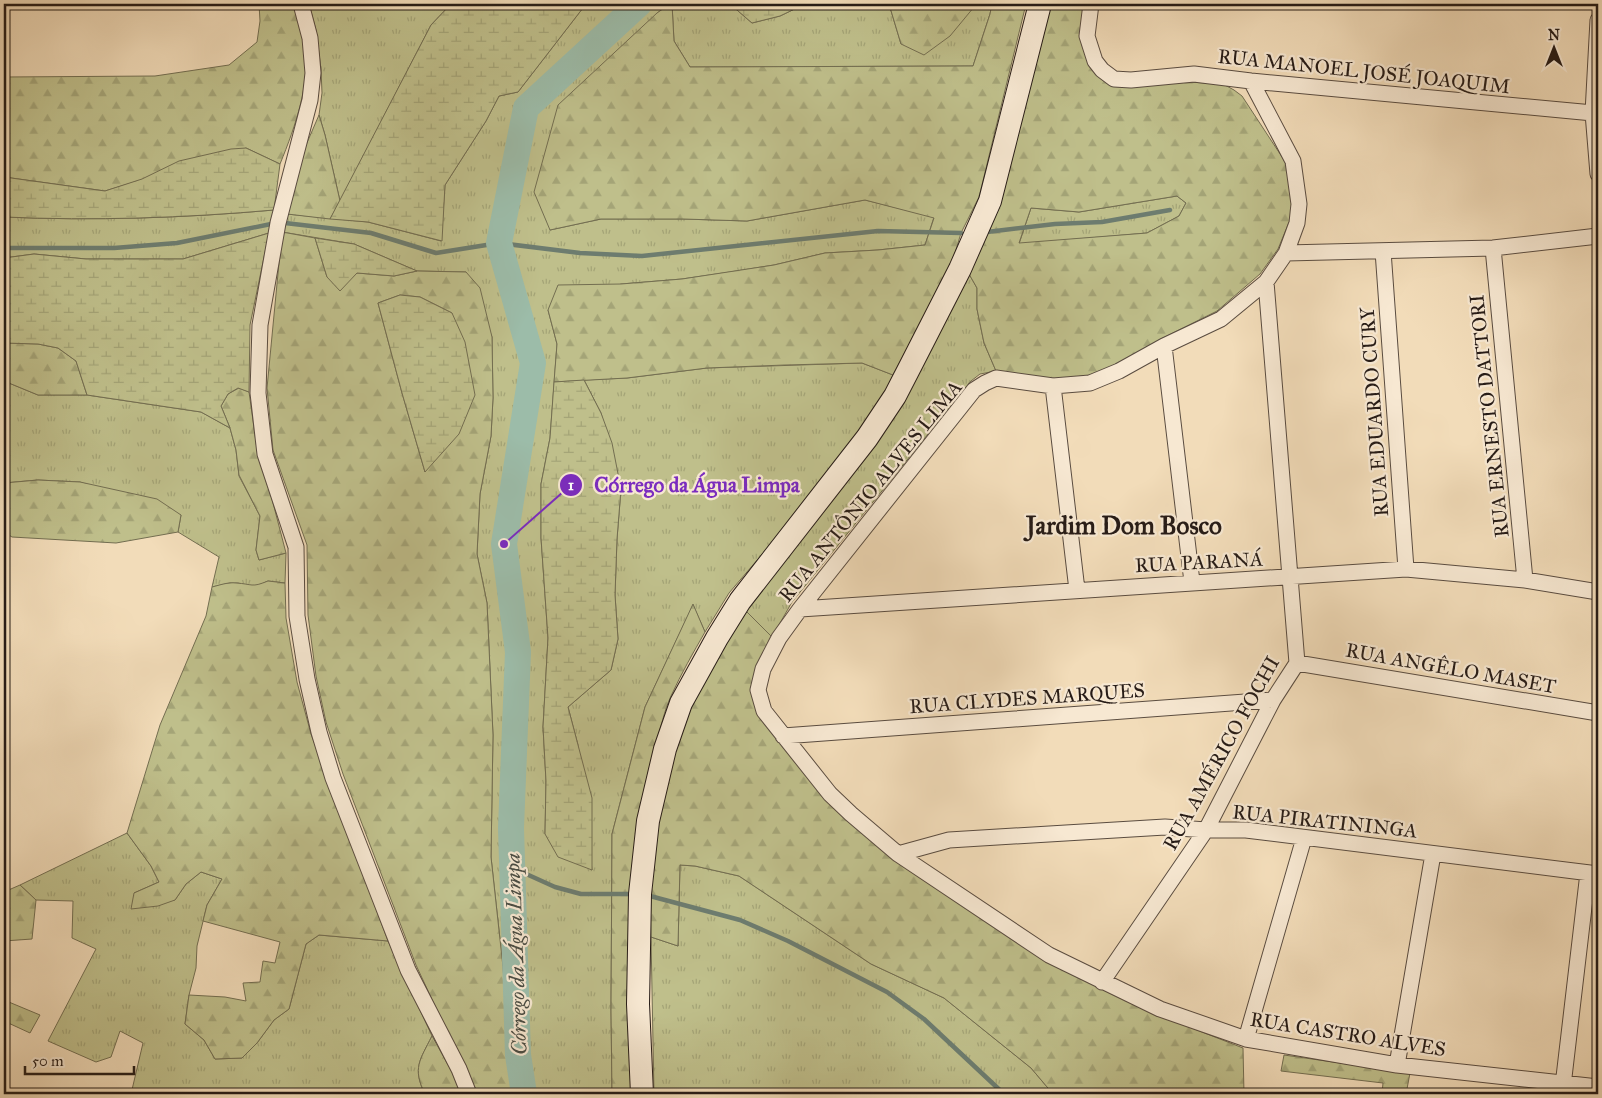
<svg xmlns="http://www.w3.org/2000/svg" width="1602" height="1098" font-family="'IM FELL Great Primer',serif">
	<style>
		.grass { fill: url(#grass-tufts); stroke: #736e51 }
		.forest { fill: url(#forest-firs); stroke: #736e51; fill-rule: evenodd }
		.wetland { fill: url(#wetland-marsh); stroke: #736e51 }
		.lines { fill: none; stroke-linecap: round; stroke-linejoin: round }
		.stream { stroke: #6d7c6f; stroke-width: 4.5 }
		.river { stroke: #9cbca9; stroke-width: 26 }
		.street-casing { stroke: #5a4c40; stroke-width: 17 }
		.secondary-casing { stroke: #271c17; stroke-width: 24 }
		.street { stroke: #f7e8d2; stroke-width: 15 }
		.secondary { stroke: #f7e8d2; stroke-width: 22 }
		.labels { text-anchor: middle; stroke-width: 4.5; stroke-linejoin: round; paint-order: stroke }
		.street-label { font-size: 20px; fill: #271c17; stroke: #f7e8d2 }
		.water-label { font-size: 21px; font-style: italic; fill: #4a4c43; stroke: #f7e8d2 }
		.district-label { font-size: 25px; font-weight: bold; fill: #271c17; stroke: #f7e8d2 }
		.leader { fill: none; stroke: #7b2cbf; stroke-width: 2 }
		.callout-dot { fill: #7b2cbf; stroke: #f7e8d2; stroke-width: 2 }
		.mark-label { font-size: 15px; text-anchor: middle; font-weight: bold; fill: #fff }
		.callout-label { font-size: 21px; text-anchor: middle; font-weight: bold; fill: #7b2cbf; stroke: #f7e8d2; stroke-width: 4.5; stroke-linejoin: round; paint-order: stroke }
	</style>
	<defs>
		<pattern id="grass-tufts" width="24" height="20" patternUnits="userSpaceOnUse" patternTransform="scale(1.25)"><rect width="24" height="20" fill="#bfbf8b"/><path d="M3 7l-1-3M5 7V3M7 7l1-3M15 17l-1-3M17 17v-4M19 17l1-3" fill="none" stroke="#a4a477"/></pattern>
		<pattern id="forest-firs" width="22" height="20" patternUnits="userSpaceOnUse" patternTransform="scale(1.25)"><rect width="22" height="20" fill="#bfbf8b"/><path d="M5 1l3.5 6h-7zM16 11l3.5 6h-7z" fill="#a4a477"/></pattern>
		<pattern id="wetland-marsh" width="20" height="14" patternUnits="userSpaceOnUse" patternTransform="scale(1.25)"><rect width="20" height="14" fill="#bfbf8b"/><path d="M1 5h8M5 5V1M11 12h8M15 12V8" fill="none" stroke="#a4a477"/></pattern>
	</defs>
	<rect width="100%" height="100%" fill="#f2dcb9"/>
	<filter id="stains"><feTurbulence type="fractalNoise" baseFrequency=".004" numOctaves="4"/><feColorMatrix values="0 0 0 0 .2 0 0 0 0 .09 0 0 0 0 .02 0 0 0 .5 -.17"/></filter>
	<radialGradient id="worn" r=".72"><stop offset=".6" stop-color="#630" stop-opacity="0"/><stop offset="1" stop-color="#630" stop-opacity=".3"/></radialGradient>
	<path class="grass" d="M309,4H451L431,25L340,201L325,135L319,115L322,93L321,69L316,30Z
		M586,4H670L657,13L550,230L601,219H683L747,221L865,200L934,217L925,245L878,250L825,253L774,265L730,272L682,279L621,284L548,310L557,344L550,438L541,484V538L548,638L543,727L546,781L545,834L592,870L578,745L568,707L611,670L618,639L615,595L617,539L621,489L601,413L584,380L627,378L707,368L862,363L893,375L885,395L834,470L729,593L705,632L693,605L645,707L612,834L611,1009L612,1094H514L507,1025L503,967L491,857L493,735L487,603L477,554L480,494L491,436L493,398L492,337L466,272L417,271L354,244L282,232L287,214L368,222L441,241L445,185L486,121L499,96L518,92Z
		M672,4H730L752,23L780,16L805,4H889L901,44L974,7L972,4H992L990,14L973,66L690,67L674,41Z
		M1177,196L1186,203L1179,216L1147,233L1019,244L1031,208L1079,212Z
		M274,210L269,233L183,259H86L34,254L4,258V217C94,221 184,218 274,210Z
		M969,274L977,288V309L984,343L996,371L980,374L971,381L792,602L772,637L743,608Z
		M4,381L38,395H87L201,412L230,428L236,450L239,476L260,516L256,550L259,560L286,553L285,583L268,581L254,587L238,583H230L212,587L219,557L178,532L181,515L80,482L38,480L4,483Z
		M127,833L151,866L159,882L134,893L175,900L186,884L201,872L222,879L207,905L197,946L196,968L189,995L185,1024L204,1040L215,1059L242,1058L257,1043L274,1020L289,1009L306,944L319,935L388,941L432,1036C420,1060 412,1068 425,1094H131L143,1043L120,1031L111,1057L96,1062L48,1041L96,949L72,938L73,901L36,900L20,885Z
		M680,865L695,866L739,876L871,964L944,998L1031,1068L1053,1094H654L651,937L678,946Z"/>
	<path class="forest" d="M259,4H296C299,16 304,29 306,41C310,84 296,125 280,164L246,148L105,191L4,177V77L155,76L229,65L257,42L260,21Z
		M670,4H672L674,41L690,67L973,66L990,14L992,4H1026L979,197L961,233L952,263L893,375L862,363L785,365L707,368L627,378L554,382L557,344L548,310L558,285L621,284L682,279L774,265L825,253L878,250L925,245L934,218L865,200L747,221L683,219H601L550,230L534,192L558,105L657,13Z
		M889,4H972L974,7L950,36L924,55L901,44Z
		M1048,4H1083V36L1101,77L1223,84L1234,90L1242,96L1286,163L1292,202L1290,220L1278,249L1260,274L1217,311L1161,339L1116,365L1090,375L1052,380L996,371L984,343L977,309V288L969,274ZM1177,196L1186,203L1179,216L1147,233L1019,243L1031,208L1079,212Z
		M319,115L325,135L340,201L330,219L287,214L306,145Z
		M282,232L315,238L327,277L351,278L357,273L394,276L417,271L466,272L480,288L492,337L493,398L491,436L480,494L477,554L487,603L493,735L491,857L503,967L507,1025L514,1094H476L416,965L343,774L326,722L316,676L308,615L307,545L273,450L267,388ZM400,295L420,297L452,313L425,472L402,393L378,303Z
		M4,343L38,344L58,348L76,361L87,395H38L4,381Z
		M239,388L249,392L258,456L272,499L286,553L259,560L256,550L260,516L239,475L236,450L230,428L221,406L228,394Z
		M38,480L80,482L157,499L181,515L178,532L116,543L12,537L4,532V483Z
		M268,581L285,583L286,618L297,682L311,734L388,941L319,935L306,944L289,1009L274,1020L257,1043L242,1058L215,1059L204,1040L185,1024L189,995L225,997L246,1001L243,983L260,982L263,961L275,963L280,942L203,921L207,905L222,879L201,872L186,884L175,900L158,906L131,909L134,893L159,882L151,866L127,833L160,725L206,616L212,587C220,585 228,582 236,583C253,584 251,588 268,581Z
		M693,604L705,632C693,653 681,674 671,696C664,711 661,728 656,743C622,858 627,976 633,1094H612L611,1009L612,834L645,707Z
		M743,608L772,637L758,665L778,741L821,794L890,854L1156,1014L1243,1048L1244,1094H1053L1031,1068L944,998L871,964L739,876L695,866L680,865L678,946L651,937L650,896L658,824L673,753L701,682Z
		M20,885L36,900L32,939L4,941V892Z
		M4,1000L40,1015L30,1033L4,1021Z
		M432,1036L452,1072L461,1094H425C412,1068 420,1060 432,1036Z
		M1284,1055L1410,1073L1406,1094H1382L1383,1083L1281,1071Z"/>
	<path class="wetland" d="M451,4H586L518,92L499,96L486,121L445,185L442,241L368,222L330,219L431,25Z
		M730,4H805L780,16L752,23Z
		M246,148L280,164L274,210C184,218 94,221 4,217V177L105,191L142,179L179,161L231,149Z
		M269,233L250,325L249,392L238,388L228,394L221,406L230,428L201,412L87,395L76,361L58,348L38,344L4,343V258L34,254L86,259H183Z
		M315,238L354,244L417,271L394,276L357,273L340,291L327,277Z
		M400,295L420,297L452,313L465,342L475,395L459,434L425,472L402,393L378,303Z
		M584,380L601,413L612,443L621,489L617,539L615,595L618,639L611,670L568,707L592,798V870L558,857L545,834L546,781L543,727L548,638L541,538V484L550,438L554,382Z"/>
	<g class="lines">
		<path class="stream" d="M285,223L371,233L436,253L499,243L580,253L642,256L878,231L961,233
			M987,232L1055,224L1102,222L1170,210
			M4,248H114L177,243L271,224
			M513,868L555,887L581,894H630
			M650,896L740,920L788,941L887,992L924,1019L1004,1094"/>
		<path class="river" d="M524,1094L518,1055L511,828L518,652L504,544L533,363L499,243L526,108L639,4"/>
		<defs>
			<path id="street" d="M301,4L310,38L313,73L310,100L278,223L260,325L258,393L265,454L296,547L297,616L307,679L319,732L333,778L408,970L459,1069L469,1094
				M1091,4L1087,36L1095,61L1102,70L1114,79L1131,80L1194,74L1251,81L1593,113
				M1598,20L1593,113L1598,174
				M1251,81L1293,161L1299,204L1297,223L1286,253L1266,282L1221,319L1164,346L1119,371L1090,383L1053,386L996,378L985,383L974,390L800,609L779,638L763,669L758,690L764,711L830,794L851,814L898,854L1049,955L1160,1009L1246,1039L1397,1065L1598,1087
				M1493,248L1525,580
				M1383,251L1406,569
				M1286,253L1493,248L1598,236
				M1164,346L1192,582
				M1053,386L1077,590
				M800,609L1406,569L1525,580L1598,592
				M1297,663L1598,713
				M783,736L1273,700
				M898,854L949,840L1165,827L1206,830H1246L1598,874
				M1102,982L1206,830L1273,700L1297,663L1266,282
				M1246,1039L1304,838
				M1397,1065L1433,854
				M1562,1094L1588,873"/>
			<path id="secondary" d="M642,1094L638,1004L640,894L648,821L665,749L681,703L717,638L740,601L867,438L895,396L912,363L960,269L990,201L1040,4"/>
		</defs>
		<use href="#street" class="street-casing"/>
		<use href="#secondary" class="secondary-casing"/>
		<use href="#street" class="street"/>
		<use href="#secondary" class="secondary"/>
	</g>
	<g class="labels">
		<g class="street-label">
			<text transform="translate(1364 71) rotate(6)" y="7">RUA MANOEL JOSÉ JOAQUIM</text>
			<text transform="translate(1374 412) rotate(-94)" y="7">RUA EDUARDO CURY</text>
			<text transform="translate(1489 416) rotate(-96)" y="7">RUA ERNESTO DATTORI</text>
			<text transform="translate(870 491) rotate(-51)" y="7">RUA ANTÔNIO ALVES LIMA</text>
			<text transform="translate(1199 562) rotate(-3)" y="7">RUA PARANÁ</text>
			<text transform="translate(1451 668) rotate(10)" y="7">RUA ANGÊLO MASET</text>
			<text transform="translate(1027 698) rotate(-4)" y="7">RUA CLYDES MARQUES</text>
			<text transform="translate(1221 753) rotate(-61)" y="7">RUA AMÉRICO FOCHI</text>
			<text transform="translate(1325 821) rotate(6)" y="7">RUA PIRATININGA</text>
			<text transform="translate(1348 1034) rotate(9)" y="7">RUA CASTRO ALVES</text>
		</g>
		<g class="water-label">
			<text transform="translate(516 954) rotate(-92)" y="7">Córrego da Água Limpa</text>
		</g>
		<g class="district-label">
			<text x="1124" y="534">Jardim Dom Bosco</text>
		</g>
	</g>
	<path class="leader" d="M504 544L571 485"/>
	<g class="callout-dot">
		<circle cx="504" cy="544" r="5"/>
		<circle cx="571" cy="485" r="12"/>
	</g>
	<g class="mark-label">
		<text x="571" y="490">1</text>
	</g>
	<g class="callout-label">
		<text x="697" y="492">Córrego da Água Limpa</text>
	</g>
	<rect width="1602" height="1098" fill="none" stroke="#f2dcb9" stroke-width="20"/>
	<rect x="5" y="5" width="1592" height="1088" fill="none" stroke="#271c17" stroke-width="2.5"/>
	<rect x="10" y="10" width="1582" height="1078" fill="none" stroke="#271c17"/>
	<g transform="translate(1554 48)" stroke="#f7e8d2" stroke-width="4" paint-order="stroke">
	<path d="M0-4L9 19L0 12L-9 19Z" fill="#271c17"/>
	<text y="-8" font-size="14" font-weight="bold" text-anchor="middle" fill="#271c17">N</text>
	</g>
	<path d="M25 1066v8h109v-8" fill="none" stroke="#271c17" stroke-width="2.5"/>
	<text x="32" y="1066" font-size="15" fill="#271c17" stroke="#f7e8d2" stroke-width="4" paint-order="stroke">50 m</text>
	<rect width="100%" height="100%" filter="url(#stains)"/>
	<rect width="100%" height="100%" fill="url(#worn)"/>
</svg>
